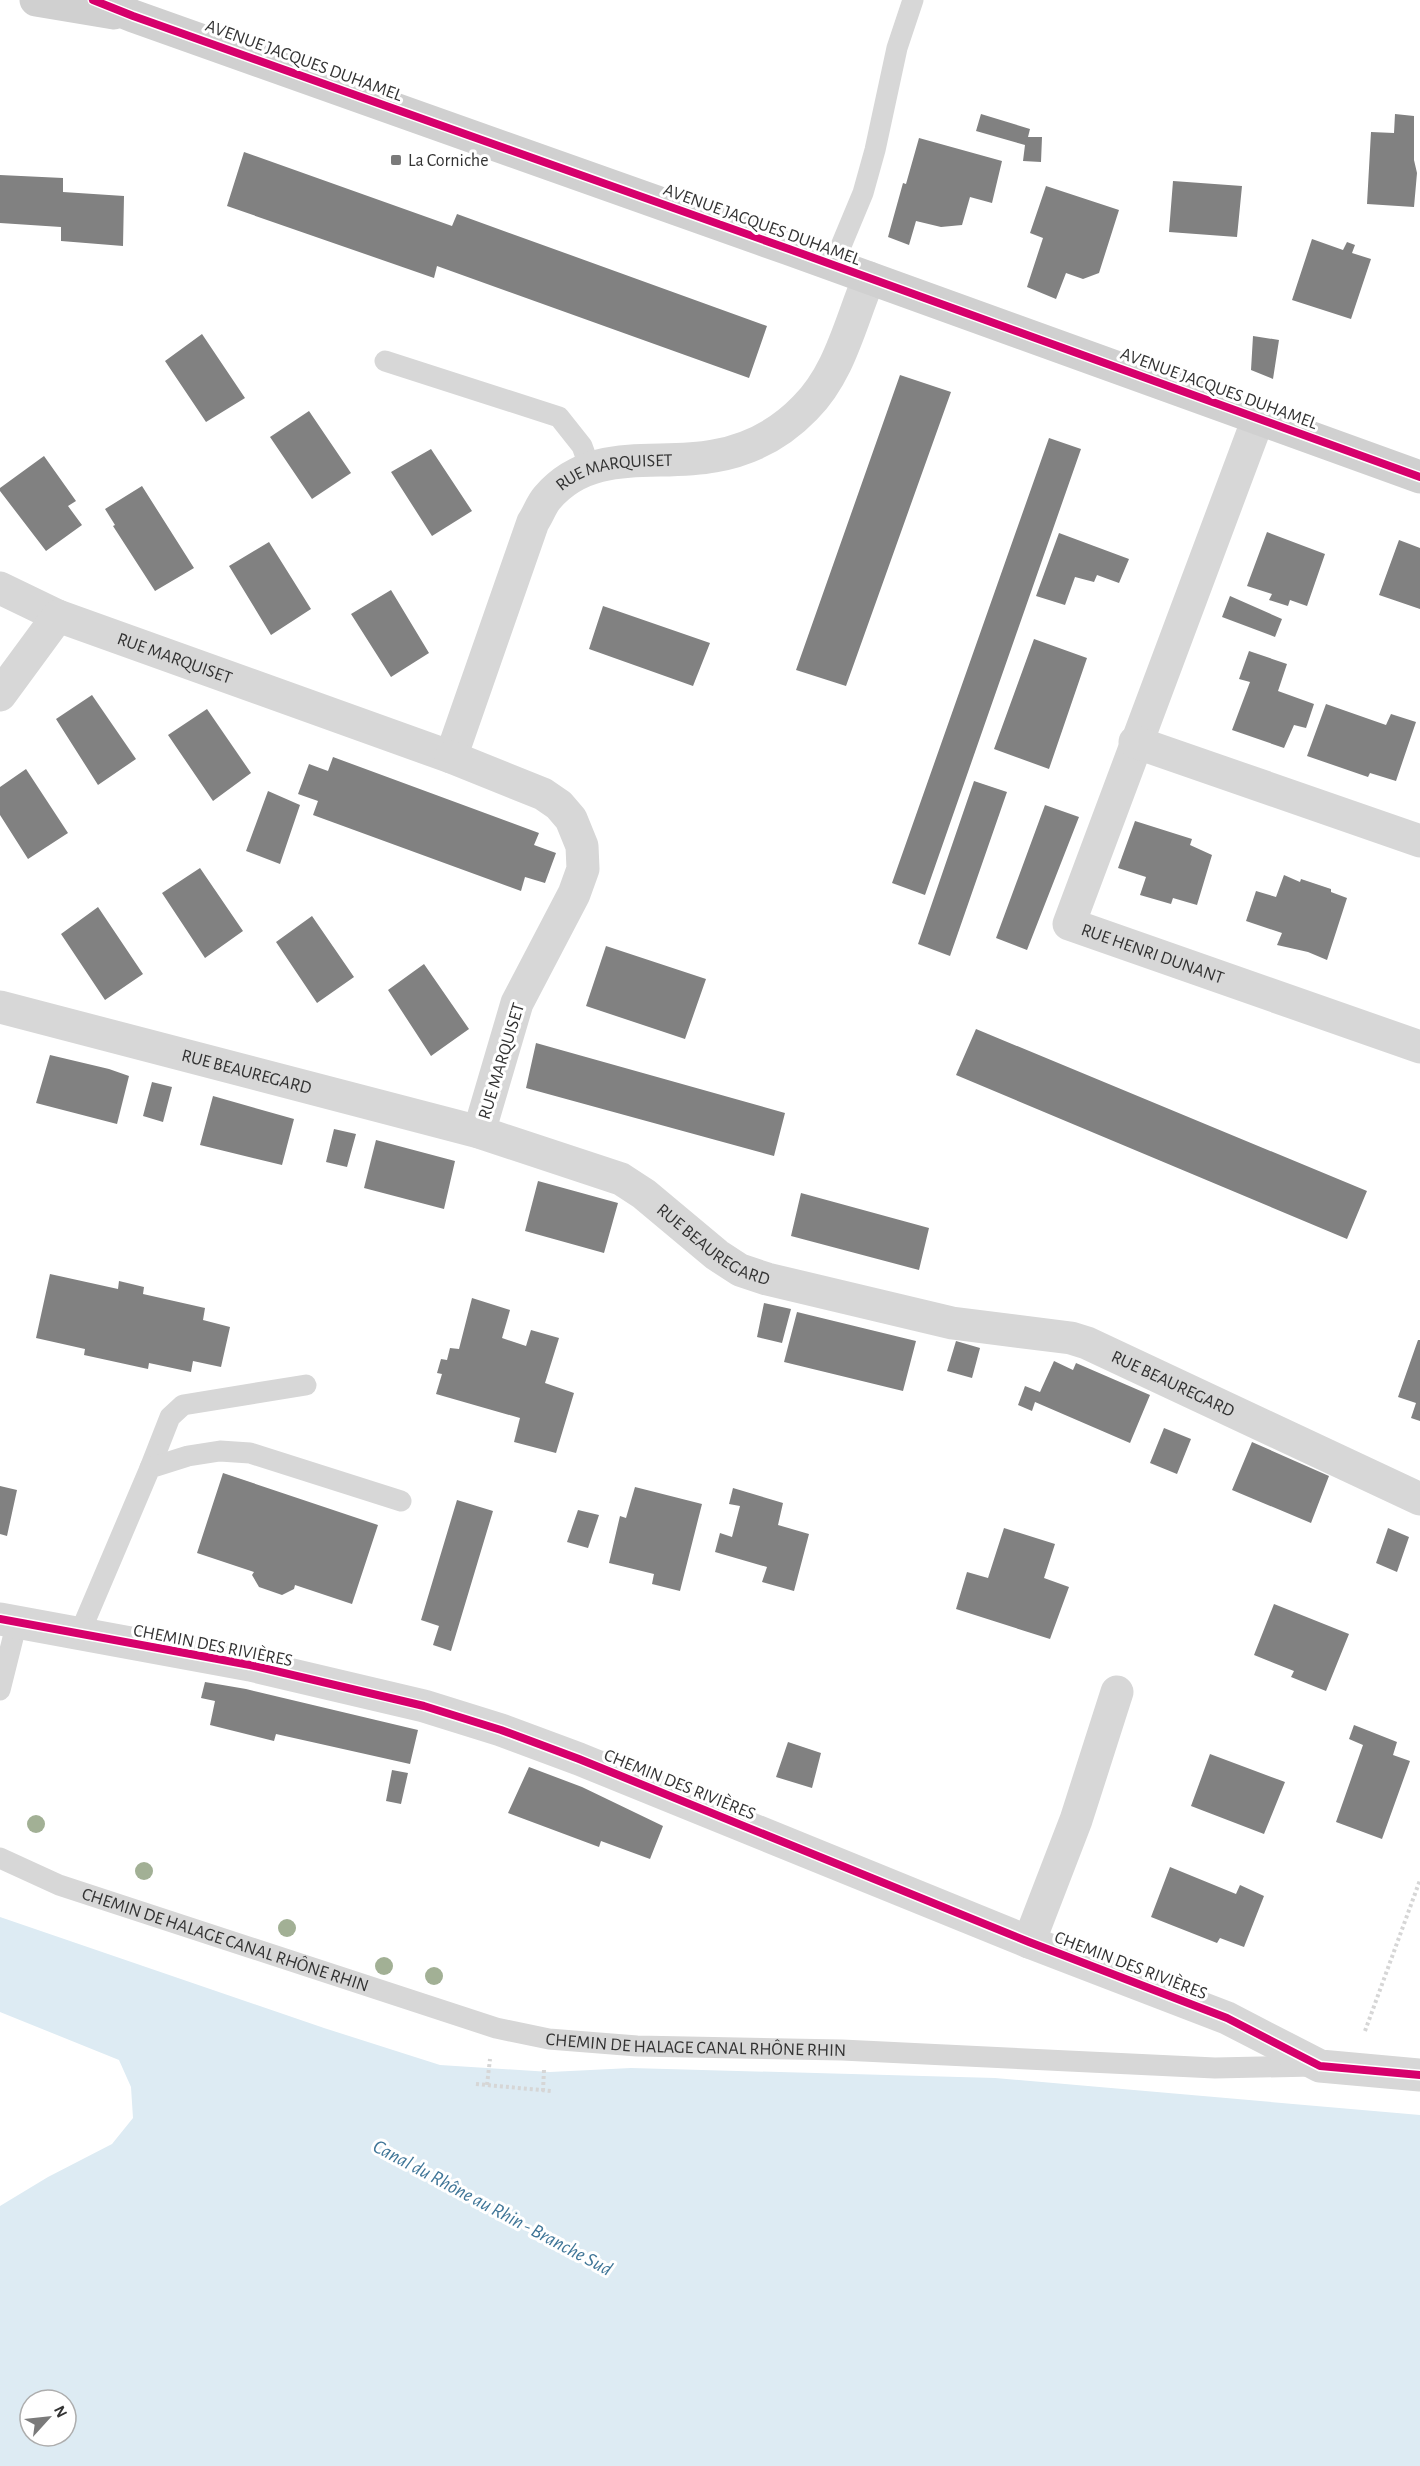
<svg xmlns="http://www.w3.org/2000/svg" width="1420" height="2466" font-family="'Alegreya Sans',sans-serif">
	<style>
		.water { fill: #ddebf3; fill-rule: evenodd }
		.building { fill: #818181 }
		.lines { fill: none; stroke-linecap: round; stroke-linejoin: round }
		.path { stroke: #d6d6d6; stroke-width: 4; stroke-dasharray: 3 3; stroke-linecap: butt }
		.lane { stroke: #d7d7d7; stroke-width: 21 }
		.street { stroke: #d7d7d7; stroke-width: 33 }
		.secondary { stroke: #d0d0d0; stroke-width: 33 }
		.cycleway-casing { stroke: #fff; stroke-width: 11 }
		.cycleway { stroke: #d6006c; stroke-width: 8 }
		.tree { fill: #a2b095 }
		.poi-dot { fill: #7a7a7a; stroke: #fff; stroke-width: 2 }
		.labels { text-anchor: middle; stroke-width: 6; stroke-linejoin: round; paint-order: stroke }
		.street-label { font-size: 18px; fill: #333; stroke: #fff }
		.poi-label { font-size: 18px; fill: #333; stroke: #fff; text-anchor: start }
		.water-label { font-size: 20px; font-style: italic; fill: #3f7597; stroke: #fff }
	</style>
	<rect width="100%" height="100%" fill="#fff"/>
	<path class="water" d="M0,1917L324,2028L440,2065L550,2072L631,2068L995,2078L1420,2115V2466H0V2206L48,2177L112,2144L133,2118L131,2087L119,2060L0,2012ZM30,2400H66V2436H30Z"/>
	<path class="building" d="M981,114L1030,129L1028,137H1042L1041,162L1023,161L1025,145L976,131Z
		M1395,114L1414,116V160L1417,173L1414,207L1367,204L1371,132L1394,133Z
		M919,138L1002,161L992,203L970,197L962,225L941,227L916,221L909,245L888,237L903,183L906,184Z
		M244,152L452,226L457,214L767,326L749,378L437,266L434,278L227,206Z
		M0,175L63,178V192L124,196L123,246L61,241V227L0,223Z
		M1173,181L1242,186L1237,237L1169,232Z
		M1046,186L1119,210L1099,273L1083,279L1066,273L1056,299L1027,287L1043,238L1030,233Z
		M1312,239L1343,250L1347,242L1355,245L1352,253L1371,259L1351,319L1292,300Z
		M202,334L245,398L206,422L165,361Z
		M1253,336L1279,340L1273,379L1251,370Z
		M900,375L951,392L846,686L796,670Z
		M309,411L351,473L312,499L270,437Z
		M1049,438L1081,449L925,895L892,883Z
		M431,449L472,511L432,536L391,472Z
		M44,456L76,501L68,506L82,525L46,551L0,491V488Z
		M142,486L194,568L155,591L113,526L115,525L105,509Z
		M1267,532L1325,554L1307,606L1290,600L1288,606L1269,600L1272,594L1247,586Z
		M1059,533L1129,559L1119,583L1097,575L1094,582L1075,577L1065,605L1036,596Z
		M1399,540L1420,548V609L1379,595Z
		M269,542L311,609L271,635L229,566Z
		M391,590L429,653L391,677L351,614Z
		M1230,596L1282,619L1275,637L1222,617Z
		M603,606L710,643L693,686L589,649Z
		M1034,639L1087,658L1049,769L994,749Z
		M1249,651L1287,664L1278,691L1314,704L1306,728L1294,725L1284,748L1232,730L1250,682L1239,679Z
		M92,695L136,759L98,785L56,719Z
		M1326,704L1386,725L1391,714L1416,722L1396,781L1370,773L1368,777L1307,756Z
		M207,709L251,773L213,801L168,735Z
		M333,757L539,833L534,845L556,853L545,883L525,877L521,891L313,815L318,801L298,794L309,764L328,771Z
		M26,769L68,833L28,859L0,815V787Z
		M974,781L1007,792L950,956L918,944Z
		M268,791L300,805L280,864L246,851Z
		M1045,805L1079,817L1027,950L996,938Z
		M1135,821L1192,839L1190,845L1212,855L1197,905L1173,898L1171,904L1140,895L1146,877L1118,868Z
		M200,868L243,931L205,958L162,893Z
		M1284,875L1300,882L1301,879L1331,889V892L1347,898L1327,960L1308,952L1277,945L1282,933L1246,921L1256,891L1276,897Z
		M98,907L143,974L105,1000L61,934Z
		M312,916L354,977L317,1003L276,942Z
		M606,946L706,979L685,1039L586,1006Z
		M424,964L469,1029L431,1056L388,990Z
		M976,1029L1367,1191L1347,1239L956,1075Z
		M536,1043L785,1113L774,1156L526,1088Z
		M50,1055L109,1069L129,1076L117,1124L36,1103Z
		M152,1082L172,1087L163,1122L143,1116Z
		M213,1096L294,1119L282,1165L200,1145Z
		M334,1129L356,1134L347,1167L326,1162Z
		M376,1140L455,1161L444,1209L364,1188Z
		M538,1181L618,1203L604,1253L525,1231Z
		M801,1193L929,1228L919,1270L791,1236Z
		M50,1274L118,1289L119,1281L144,1287L143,1294L205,1308L203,1320L230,1327L221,1367L193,1361L191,1372L149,1363L148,1369L84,1355L85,1349L36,1338Z
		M472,1298L510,1310L502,1338L526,1346L531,1330L559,1338L545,1383L574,1393L556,1453L514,1442L520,1418L436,1394L442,1374L437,1373L441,1359L447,1360L450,1348L459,1349Z
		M764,1303L791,1309L782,1343L757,1337Z
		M797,1312L916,1341L903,1391L784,1362Z
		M1418,1340H1420V1421L1411,1418L1416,1403L1398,1397Z
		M956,1341L980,1348L972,1378L947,1371Z
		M1054,1361L1073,1370L1076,1363L1150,1395L1130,1443L1035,1402L1032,1411L1018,1405L1025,1386L1040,1392Z
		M1164,1428L1191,1439L1177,1474L1150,1463Z
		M1252,1442L1329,1476L1311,1523L1232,1490Z
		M223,1473L378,1525L352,1604L295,1585L294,1589L282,1595L259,1587L252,1575L254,1572L197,1553Z
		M0,1486L17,1490L7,1536L0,1534Z
		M635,1487L702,1504L680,1591L652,1584L654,1574L609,1563L620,1516L626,1518Z
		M733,1488L783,1503L778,1525L809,1534L794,1591L762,1582L767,1567L715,1552L720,1533L732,1537L740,1506L729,1504Z
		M457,1500L493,1511L451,1651L433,1645L439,1626L421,1620Z
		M578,1510L599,1515L588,1548L567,1542Z
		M1004,1528L1055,1544L1044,1578L1069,1587L1050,1639L956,1609L967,1572L988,1578Z
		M1388,1528L1409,1537L1397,1572L1376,1563Z
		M1274,1604L1349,1634L1326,1691L1291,1677L1294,1671L1254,1655Z
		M205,1682L246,1689L418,1730L410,1764L276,1734L274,1741L210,1725L215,1701L201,1698Z
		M1354,1725L1397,1742L1393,1755L1410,1761L1382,1839L1336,1822L1363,1745L1349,1739Z
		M788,1742L821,1753L812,1788L776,1777Z
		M1210,1754L1285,1782L1264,1834L1191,1806Z
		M529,1767L582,1787L663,1826L650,1859L601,1841L599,1847L508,1813Z
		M392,1770L408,1773L401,1804L386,1801Z
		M1170,1867L1236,1894L1240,1885L1264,1896L1244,1947L1220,1938L1217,1943L1151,1917Z"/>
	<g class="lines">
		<path class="path" d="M1365,2031L1420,1880
			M476,2084L551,2091
			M487,2085L490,2059
			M543,2091L544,2070"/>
		<g class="lane">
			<path d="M833,265L863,193L875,150L897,48L913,0"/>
			<path d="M385,361L559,417L582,446L590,468"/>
			<path d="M150,1468L170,1417L183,1405L306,1385"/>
			<path d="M79,1635L150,1468L188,1456L220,1451L250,1453L401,1501"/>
			<path d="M0,1690L17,1622"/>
			<path id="s1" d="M0,1858L59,1885L496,2028L549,2039L637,2046L842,2050L1215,2068L1313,2066"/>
		</g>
		<g class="street">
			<path id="s2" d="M1258,419L1069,924L1420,1047"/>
			<path d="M0,588L58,616"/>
			<path id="s3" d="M0,695L58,616L451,757L533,522C538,515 541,505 547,498C591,446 656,467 714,456C749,450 780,434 805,408C840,373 850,323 869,278"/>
			<path d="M1135,742L1420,841"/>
			<path d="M451,757L543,794L559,805L571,819L582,846L583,869L574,894L517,1003L479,1132"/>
			<path id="s4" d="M0,1007L479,1132L621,1179L644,1194L717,1255L740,1270L767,1279L952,1323L1071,1338L1087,1343L1420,1499"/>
			<path d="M0,1619L250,1665L424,1706L501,1730L579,1759L1029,1942L1227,2018L1320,2066L1420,2075"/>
			<path d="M1029,1942L1076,1820L1117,1692"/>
		</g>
		<path class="secondary" d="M36,0L114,13
			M93,0L133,16L789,249L1420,477"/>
		<defs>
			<path id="cycleway" d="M93,0L133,16L789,249L1420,477
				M0,1619L250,1665L424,1706L501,1730L579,1759L1029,1942L1227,2018L1320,2066L1420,2075"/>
		</defs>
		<use href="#cycleway" class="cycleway-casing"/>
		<use href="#cycleway" class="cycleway"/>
	</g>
	<g class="tree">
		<circle cx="36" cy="1824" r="9"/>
		<circle cx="144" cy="1871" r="9"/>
		<circle cx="287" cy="1928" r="9"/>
		<circle cx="384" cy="1966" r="9"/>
		<circle cx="434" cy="1976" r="9"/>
	</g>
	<rect class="poi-dot" x="390" y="154" width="12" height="12" rx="3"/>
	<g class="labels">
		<g class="street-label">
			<text transform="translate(304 60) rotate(20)" y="6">AVENUE JACQUES DUHAMEL</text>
			<text transform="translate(762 224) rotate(20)" y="6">AVENUE JACQUES DUHAMEL</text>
			<text transform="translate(1219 388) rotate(20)" y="6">AVENUE JACQUES DUHAMEL</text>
			<text dy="6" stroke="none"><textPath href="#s3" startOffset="868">RUE MARQUISET</textPath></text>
			<text dy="6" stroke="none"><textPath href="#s3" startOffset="222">RUE MARQUISET</textPath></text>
			<text dy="6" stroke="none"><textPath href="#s2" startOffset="628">RUE HENRI DUNANT</textPath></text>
			<text transform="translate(501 1061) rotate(-73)" y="6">RUE MARQUISET</text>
			<text dy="6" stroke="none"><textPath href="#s4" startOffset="255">RUE BEAUREGARD</textPath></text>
			<text dy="6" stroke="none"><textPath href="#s4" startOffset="759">RUE BEAUREGARD</textPath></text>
			<text dy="6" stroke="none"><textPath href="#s4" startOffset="1245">RUE BEAUREGARD</textPath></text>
			<text transform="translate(213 1645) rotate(11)" y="6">CHEMIN DES RIVIÈRES</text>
			<text transform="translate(680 1784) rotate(22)" y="6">CHEMIN DES RIVIÈRES</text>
			<text dy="6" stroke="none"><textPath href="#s1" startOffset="240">CHEMIN DE HALAGE CANAL RHÔNE RHIN</textPath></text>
			<text transform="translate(1131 1965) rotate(21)" y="6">CHEMIN DES RIVIÈRES</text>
			<text dy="6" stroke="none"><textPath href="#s1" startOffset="726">CHEMIN DE HALAGE CANAL RHÔNE RHIN</textPath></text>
		</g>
		<g class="poi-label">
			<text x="408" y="166">La Corniche</text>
		</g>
		<g class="water-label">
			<text transform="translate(493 2207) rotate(28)" y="7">Canal du Rhône au Rhin - Branche Sud</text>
		</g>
	</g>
	<g transform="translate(48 2418) rotate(63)"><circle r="28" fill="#ffffff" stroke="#adadad" stroke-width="1.5"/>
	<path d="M0-4.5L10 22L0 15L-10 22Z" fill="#7a7a7a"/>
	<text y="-9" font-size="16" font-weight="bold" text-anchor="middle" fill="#333333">N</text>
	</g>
</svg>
